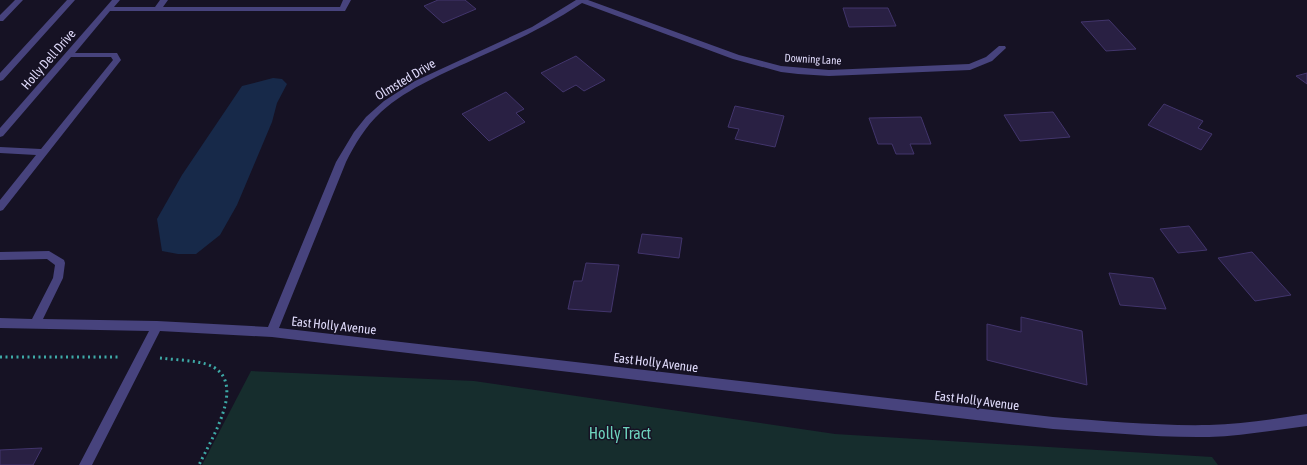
<svg xmlns="http://www.w3.org/2000/svg" width="1307" height="465" font-family="'Asap Condensed',sans-serif">
	<style>
		.green { fill: #162d2d }
		.water { fill: #172949 }
		.building { fill: #292043; stroke: #42356c }
		.lines { fill: none; stroke-linecap: round; stroke-linejoin: round }
		.path { stroke: #3eaaa7; stroke-width: 3; stroke-dasharray: 2 3.5; stroke-linecap: butt }
		.minor { fill: #47437d; fill-rule: evenodd }
		.labels { text-anchor: middle; stroke-width: 3; stroke-linejoin: round; paint-order: stroke }
		.far-street-label { font-size: 11px; fill: #dfdafa; stroke: #161224 }
		.street-label { font-size: 13px; fill: #dfdafa; stroke: #161224 }
		.near-park-label { font-size: 16px; fill: #6ed2bd; stroke: #161224 }
	</style>
	<rect width="100%" height="100%" fill="#161224"/>
	<path class="green" d="M251,371L474,381L835,434L1212,457L1218,465H202Z"/>
	<path class="water" d="M273,78L282,79L287,84L277,103L272,122L237,205L220,235L196,254H178L162,251L157,219L182,175L242,86Z"/>
	<path class="building" d="M438,0H465L476,9L443,23L424,6Z
		M843,8H888L896,26L849,27Z
		M1109,20L1136,49L1106,51L1081,22Z
		M576,56L605,80L584,91L576,85L563,92L541,73Z
		M1307,73V84L1296,76Z
		M506,92L524,109L516,113L525,122L489,141L462,114Z
		M1164,104L1203,121L1198,128L1212,134L1201,150L1148,125Z
		M735,106L784,116L775,147L735,139L739,129L728,127Z
		M1053,112L1070,137L1020,141L1004,115Z
		M921,117L931,144H910L914,154H896L892,144H878L869,118Z
		M1189,226L1207,250L1178,253L1160,229Z
		M642,234L682,238L679,258L638,253Z
		M1252,252L1291,295L1255,301L1218,258Z
		M586,263L619,265L611,312L568,309L574,281H582Z
		M1109,273L1153,278L1166,309L1120,305Z
		M1021,317L1082,331L1087,385L987,360V324L1021,332Z
		M42,448L33,465H0V450Z"/>
	<g class="lines">
		<path class="path" d="M0,357H121
			M160,358C175,360 192,360 206,364C251,378 211,439 199,465"/>
		<path class="minor" d="M15,0H23L3,21H0V15Z
			M67,0H75L3,80L0,81V73Z
			M112,0H120L114,7H155L160,0H168L163,7H340L343,0H351L345,11H110L75,53H117L121,60L3,210L0,211V200L36,155L0,153V147L41,149L113,60L111,57H71L3,136L0,137V128Z
			M576,0H588L739,55L781,66L829,70L969,64L986,57L999,46H1005L1006,48L992,61L970,70L829,76L798,74L781,72L733,59L582,3C549,25 515,41 479,57C445,73 409,87 381,112C365,127 355,144 346,162L279,328L1053,417C1105,421 1157,426 1209,425C1242,424 1275,419 1307,414V426C1275,430 1242,436 1209,437C1157,438 1105,432 1053,429L272,337L160,331L92,465H79L149,331L0,328V318L32,319L53,278L55,265L47,259L0,260V252L49,251L64,260L65,263L63,278L43,319L157,321L268,327L336,162L354,132L366,117L384,101L415,81L532,27Z"/>
	</g>
	<g class="labels">
		<g class="far-street-label">
			<text transform="translate(813 59) rotate(3)" y="4">Downing Lane</text>
		</g>
		<g class="street-label">
			<text transform="translate(48 59) rotate(-49)" y="5">Holly Dell Drive</text>
			<text transform="translate(405 79) rotate(-31)" y="5">Olmsted Drive</text>
			<text transform="translate(334 325) rotate(6)" y="5">East Holly Avenue</text>
			<text transform="translate(656 362) rotate(7)" y="5">East Holly Avenue</text>
			<text transform="translate(977 400) rotate(7)" y="5">East Holly Avenue</text>
		</g>
		<g class="near-park-label">
			<text x="620" y="439">Holly Tract</text>
		</g>
	</g>
</svg>
